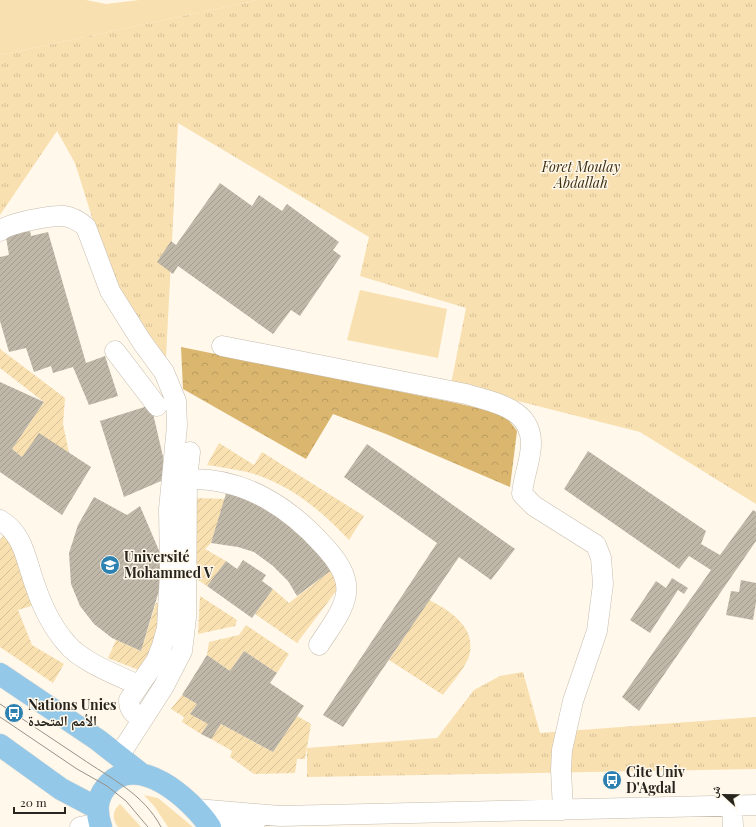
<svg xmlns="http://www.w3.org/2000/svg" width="756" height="827" font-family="'Playfair Display','Noto Naskh Arabic',serif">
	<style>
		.grass { fill: #f9e0b0 }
		.forest { fill: url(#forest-crowns) }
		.park { fill: url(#park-tufts) }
		.garden { fill: url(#garden-furrows) }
		.building { fill: url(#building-hatch) }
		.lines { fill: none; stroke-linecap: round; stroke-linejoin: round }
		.minor-casing { stroke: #c5bcad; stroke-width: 21 }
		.major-casing { stroke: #d8d8d7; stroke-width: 23 }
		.minor { stroke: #fff; stroke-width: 20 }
		.major { stroke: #93c8e8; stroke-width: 22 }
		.tram { stroke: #979288; stroke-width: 1 }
		.labels { text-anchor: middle; stroke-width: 3; stroke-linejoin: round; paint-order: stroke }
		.park-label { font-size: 14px; font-style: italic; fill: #3f3010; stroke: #fff8eb }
		.poi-label { font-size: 14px; font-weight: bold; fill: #28251f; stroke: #fff8eb; text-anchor: start }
	</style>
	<defs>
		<pattern id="forest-crowns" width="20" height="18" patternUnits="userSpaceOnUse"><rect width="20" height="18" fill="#dab66f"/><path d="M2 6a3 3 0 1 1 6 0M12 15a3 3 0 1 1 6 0" fill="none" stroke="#bb9c60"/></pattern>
		<pattern id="park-tufts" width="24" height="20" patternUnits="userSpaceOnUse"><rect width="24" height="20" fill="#f9e0b0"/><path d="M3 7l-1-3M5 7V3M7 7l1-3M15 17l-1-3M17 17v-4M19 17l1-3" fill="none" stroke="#d5c097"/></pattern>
		<pattern id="garden-furrows" width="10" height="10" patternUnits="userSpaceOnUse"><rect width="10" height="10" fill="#f9e0b0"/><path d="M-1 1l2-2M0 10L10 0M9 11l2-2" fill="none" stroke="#d5c097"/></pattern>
		<pattern id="building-hatch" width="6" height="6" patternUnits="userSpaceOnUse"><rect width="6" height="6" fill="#bfb7a7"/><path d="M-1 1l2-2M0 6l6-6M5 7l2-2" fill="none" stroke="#a49d8f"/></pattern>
	</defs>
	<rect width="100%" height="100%" fill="#fff8eb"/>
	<path class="grass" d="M0,0H86L106,4L139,0H258L0,55Z
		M360,290L447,309L438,358L347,340Z
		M144,795L158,798L193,827H168L155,807Z
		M120,804L141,827H118C112,819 112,811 120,804Z"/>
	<path class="forest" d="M181,347L456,403L504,414L517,431L510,487L386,434L333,414L306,459L183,389Z"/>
	<path class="park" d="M258,0H756V504L640,432L451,384L466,308L360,276L369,237L178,123L166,358L144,337L111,278L75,163L57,131L0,215V55Z
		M523,672L540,733L756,717V769L307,777V748L437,738L474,690L500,676Z"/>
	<path class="garden" d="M0,349L65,398L63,424L69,453L22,457L12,449L44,402L0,368Z
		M219,443L254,465L262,452L364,516L349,540C321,510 287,482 247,472C234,469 220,467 207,465Z
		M195,498L225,499L211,543L205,549L226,561L207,586L197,579Z
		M5,534L47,601L18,610L32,645L64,664L53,683L0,647V540Z
		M333,569L343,582L297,643L255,614L273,589L289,603Z
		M200,596L237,620L235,626L198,634Z
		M429,600C451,611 477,628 469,656C466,667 450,685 443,695L389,660Z
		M156,603L176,606L177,641L154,676L108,658L116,640L141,651Z
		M246,625L289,654L277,673L244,651L230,671L207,655L209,642L239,635Z
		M182,695L197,704L190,714L208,724L201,734L182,722L184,717L171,709Z
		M297,716L311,724L305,759H297L295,773L254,774L230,757L232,751L211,739L221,724L273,752Z"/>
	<path class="building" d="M220,183L252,206L259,195L282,211L287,204L339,242L333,250L341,256L306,307L300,316L291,310L273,334L178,266L173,274L157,262L171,241L176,245Z
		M29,225L31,236L48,232L86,363L105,356L118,396L89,405L73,367L53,373L51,366L34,372L26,348L9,352L0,321V257L9,255L5,231Z
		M0,382L44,402L12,449L22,457L39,433L91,467L62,515L0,472Z
		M151,405L168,478L124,497L100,421Z
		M367,444L515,549L491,580L459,557L343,727L323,715L437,543L344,477Z
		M588,451L706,531L701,544L720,555L753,510L756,512V541L639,711L622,697L711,570L689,556L679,569L564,489Z
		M228,487L286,514L333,569L297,596L288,581L273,566L254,552L238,547L211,543Z
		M94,497L127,515L140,506L166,567L141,651L112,638L94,624L80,606L71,584L69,553L78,525Z
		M243,560L266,575L262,581L273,589L252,618L207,586L226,561L237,569Z
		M672,578L688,588L684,594L678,590L650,633L630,620L656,581L666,588Z
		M741,580L756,583V602L753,620L726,615L731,591L739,592Z
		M244,651L277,673L270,683L304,706L273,752L221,724L211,739L201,734L208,724L190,714L197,704L182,695L207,655L230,671Z"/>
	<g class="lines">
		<defs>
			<path id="minor" d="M0,231C9,223 51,215 64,216C72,217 79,221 86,227L110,291L142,342L164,372L176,401L177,426L169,509L170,572L167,628L162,646L156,661L129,700C129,711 134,713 141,719
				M222,346L466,394C499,404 538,410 530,454C528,468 523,480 522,494L534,506L596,545L601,558L603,584L597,631L573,701L562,750L561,770L563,810
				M115,351L157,406
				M187,479C243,477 288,506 324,546C336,559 349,576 346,594C343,613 328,630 319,645
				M0,520C24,534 26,561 35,585C42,606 52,627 67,644C82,662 117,675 138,685
				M119,756L164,686L182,651L186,618L187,479L190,452
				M732,806L733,827
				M197,809L280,816L756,805
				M80,827L100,823
				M226,827L256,821"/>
			<path id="major" d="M0,674L98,740L140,773
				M0,745L61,789L97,808
				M101,827C96,812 96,799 106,787C136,749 192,800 210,827"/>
		</defs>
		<use href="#minor" class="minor-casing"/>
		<use href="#major" class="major-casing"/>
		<use href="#minor" class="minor"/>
		<use href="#major" class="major"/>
		<path class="tram" d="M0,704C27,722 54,740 81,758C110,778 144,794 161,827
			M0,717L77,769L107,786L126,801L148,827"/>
	</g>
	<defs>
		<symbol id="university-disc" viewBox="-11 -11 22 22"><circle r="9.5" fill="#2d81b1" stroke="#fff8eb"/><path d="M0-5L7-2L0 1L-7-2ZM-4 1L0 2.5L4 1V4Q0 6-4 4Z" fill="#fff"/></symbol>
		<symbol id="bus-disc" viewBox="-11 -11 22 22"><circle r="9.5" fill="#2d81b1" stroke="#fff8eb"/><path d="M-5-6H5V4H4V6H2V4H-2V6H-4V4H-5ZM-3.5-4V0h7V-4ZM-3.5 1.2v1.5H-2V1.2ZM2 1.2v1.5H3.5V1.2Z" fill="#fff"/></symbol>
	</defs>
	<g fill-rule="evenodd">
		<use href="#university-disc" x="99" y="554" width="22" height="22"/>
		<use href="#bus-disc" x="3" y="702" width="22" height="22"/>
		<use href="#bus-disc" x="601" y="769" width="22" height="22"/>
	</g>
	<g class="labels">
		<g class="park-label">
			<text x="581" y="172">Foret Moulay<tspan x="581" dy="16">Abdallah</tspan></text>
		</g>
		<g class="poi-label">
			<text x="124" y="562">Université<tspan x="124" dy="16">Mohammed V</tspan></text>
			<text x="28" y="710">Nations Unies<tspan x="28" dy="16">الأمم المتحدة</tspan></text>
			<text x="626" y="777">Cite Univ<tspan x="626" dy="16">D'Agdal</tspan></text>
		</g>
	</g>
	<g transform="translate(724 795) rotate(292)" stroke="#fff8eb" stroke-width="3" paint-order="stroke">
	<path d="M0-3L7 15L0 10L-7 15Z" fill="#28251f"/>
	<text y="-6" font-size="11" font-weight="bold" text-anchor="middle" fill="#28251f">ش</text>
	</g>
	<path d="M14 807v6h51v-6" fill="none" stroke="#28251f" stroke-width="2"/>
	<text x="20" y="807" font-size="12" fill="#28251f" stroke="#fff8eb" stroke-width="3" paint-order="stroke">20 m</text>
</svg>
